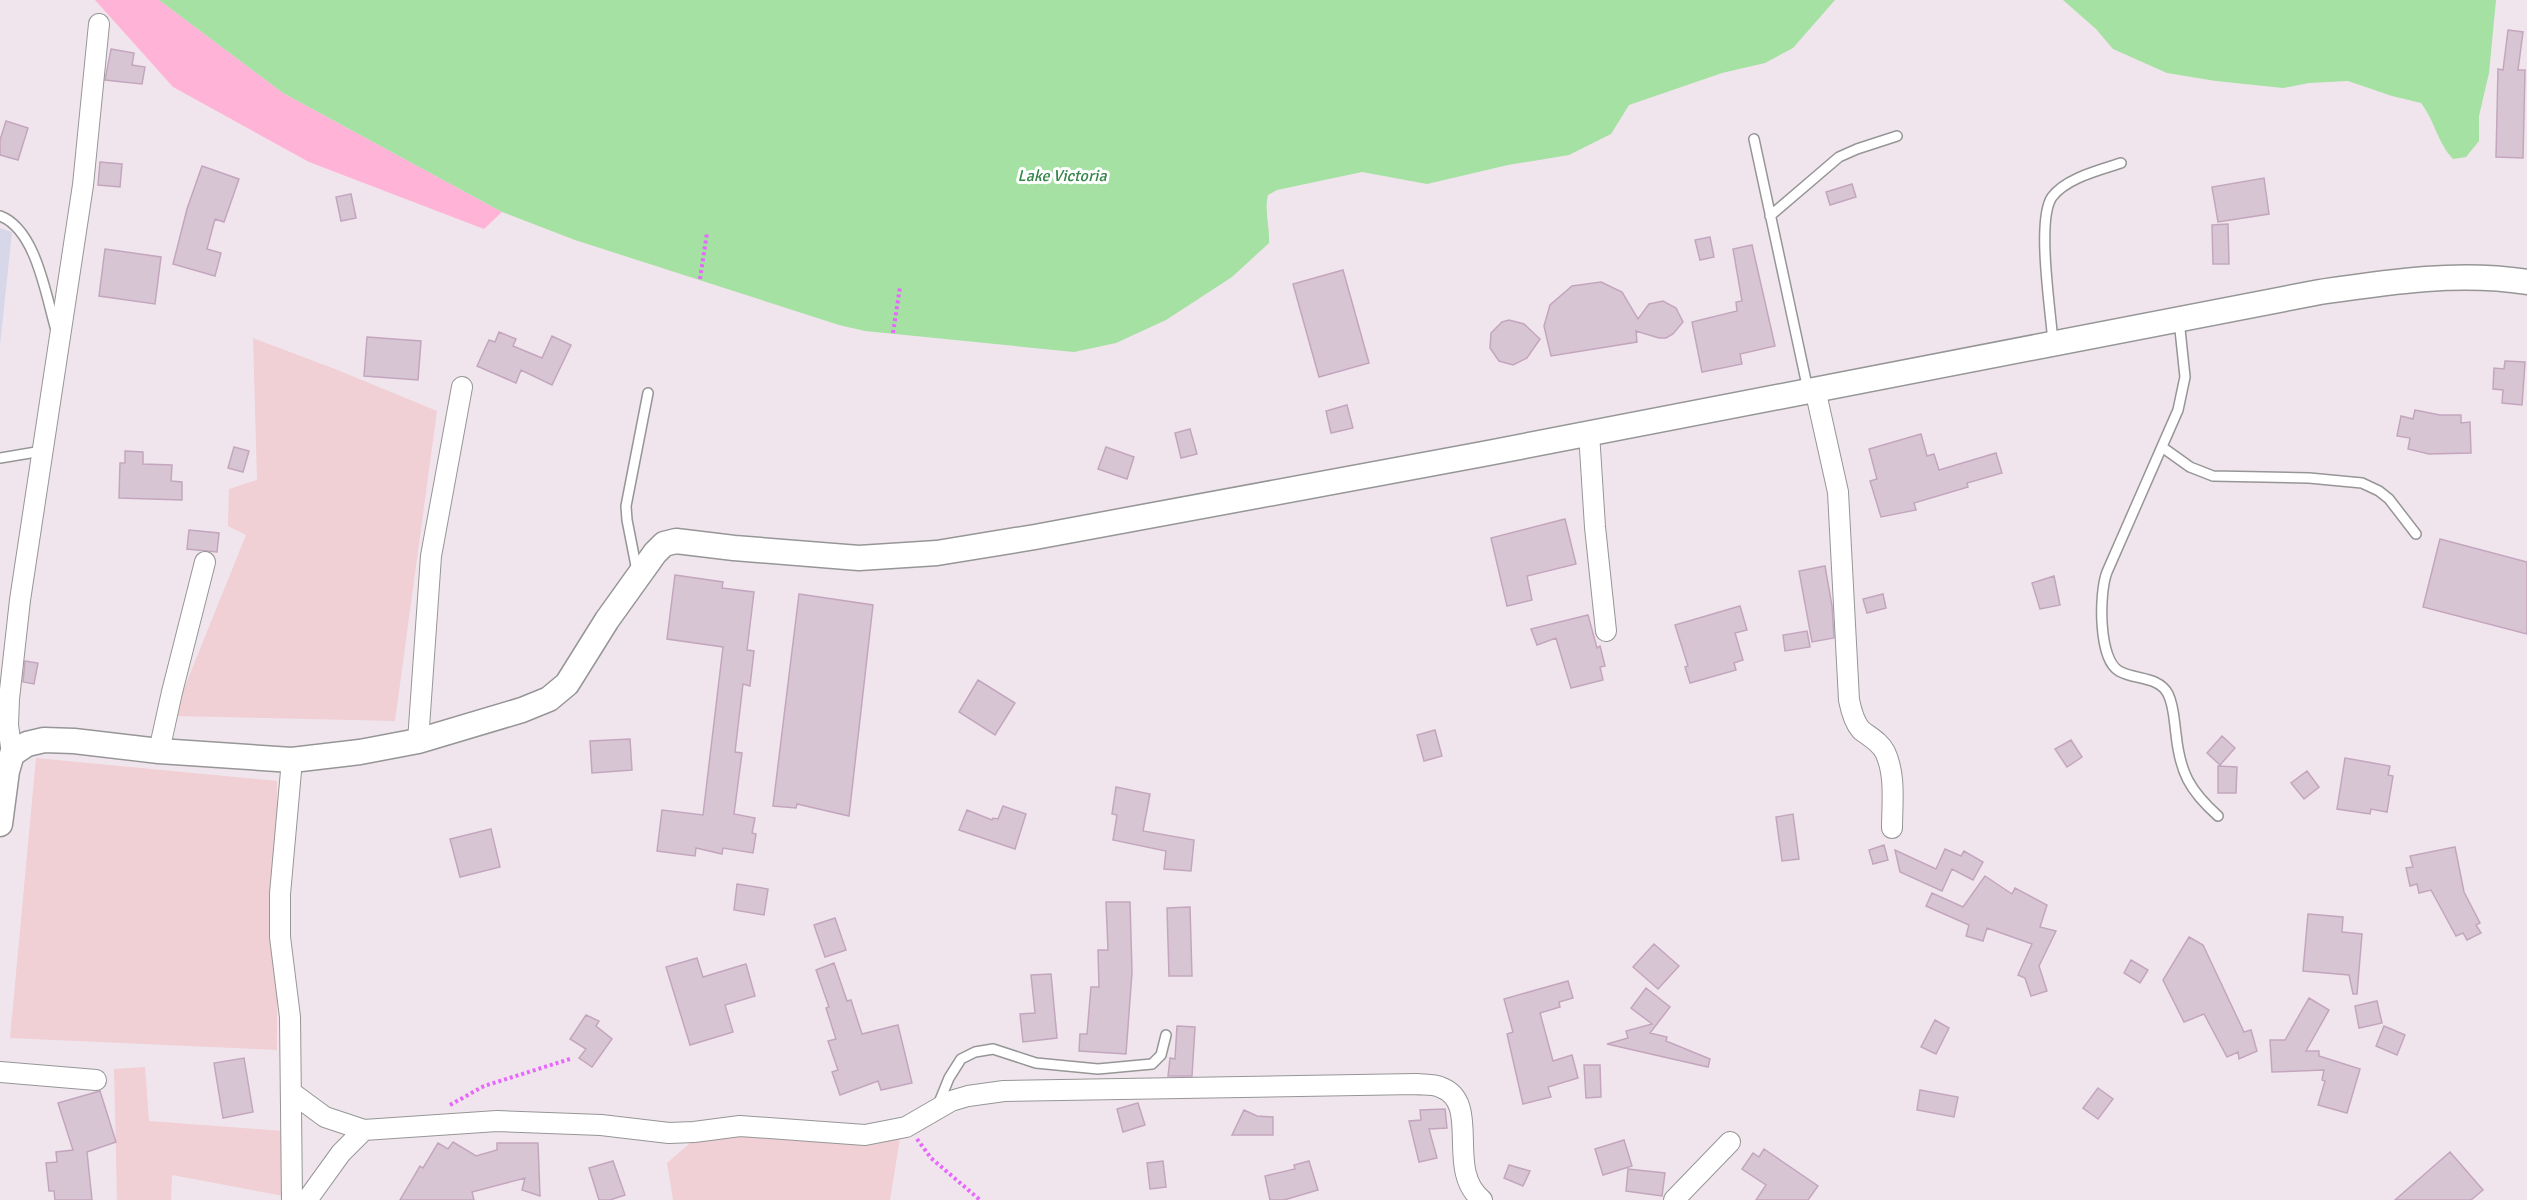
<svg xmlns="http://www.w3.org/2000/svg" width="2527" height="1200" font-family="Signika,sans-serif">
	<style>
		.industrial { fill: #d6d8ea }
		.farmland { fill: #f0cfd5 }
		.sand { fill: #ffb4d7 }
		.water { fill: #a4e1a2 }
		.building { fill: #d8c5d4; stroke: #c3a6be; stroke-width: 1.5 }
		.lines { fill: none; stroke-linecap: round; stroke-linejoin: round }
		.service-casing { stroke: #969696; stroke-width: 12 }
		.minor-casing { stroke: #969696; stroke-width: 22 }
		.tertiary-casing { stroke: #969696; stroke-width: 27 }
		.path { stroke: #e867ff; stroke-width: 4; stroke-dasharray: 3 3; stroke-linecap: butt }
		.service { stroke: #fff; stroke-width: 9 }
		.minor { stroke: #fff; stroke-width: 20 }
		.tertiary { stroke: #fff; stroke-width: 24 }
		.labels { text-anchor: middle; stroke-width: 6; stroke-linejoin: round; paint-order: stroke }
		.water-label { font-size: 16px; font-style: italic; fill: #358448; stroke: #fff }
	</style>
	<rect width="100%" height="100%" fill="#f0e5ec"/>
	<path class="industrial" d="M0,228L12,232L0,346Z"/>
	<path class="farmland" d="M253,338L335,369L437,411L395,721L173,716L246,535L228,526L229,489L257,480Z
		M36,758L277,781V1050L10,1038Z
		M145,1067L149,1121L283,1131L289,1197L172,1175L171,1200H117L114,1069Z
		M703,1132L900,1138L890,1200H673L667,1163Z"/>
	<path class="sand" d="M95,0H159L283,93L502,212L484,229L309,162L173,87Z"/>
	<path class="water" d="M159,0H1835L1793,48L1765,63L1722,73L1629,105L1611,134L1569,155L1508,165L1427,184L1362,172L1277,190L1268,195C1264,211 1270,227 1269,243L1232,277L1166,320L1116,343L1074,352L865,331L839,325L575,240L502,212L283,93Z
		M2063,0H2496L2489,73L2479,116V141L2466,157L2453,159C2437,142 2435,121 2421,103L2392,96L2348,81L2309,83L2283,88L2216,81L2167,73L2113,49L2096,29Z"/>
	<path class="building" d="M2508,30L2523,32L2518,70H2525L2523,158L2496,157L2498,69L2503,70Z
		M111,49L134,53L132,65L145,67L142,84L105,80Z
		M6,121L28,128L18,160L0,155V140Z
		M100,162L122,164L120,187L98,185Z
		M202,166L239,179L224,222L215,219L207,249L221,253L215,276L173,264L187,209Z
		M2264,178L2269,214L2218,222L2212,187Z
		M1852,184L1856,197L1830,205L1826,192Z
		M351,194L356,218L341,221L336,197Z
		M2228,224L2229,264H2213L2212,225Z
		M1710,237L1714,257L1700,260L1695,240Z
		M1752,245L1775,346L1740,354L1742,364L1702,372L1692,322L1737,311L1736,302L1742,301L1733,249Z
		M105,249L161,257L155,304L99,296Z
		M1343,270L1369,363L1319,377L1293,284Z
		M1601,282L1622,292L1638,319L1649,304L1663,301L1676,308L1683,322L1673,334L1666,338H1659L1636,331L1637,342L1551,356L1544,326L1550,305L1572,286Z
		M1509,320L1524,324L1540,339L1527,358L1513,365L1499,361L1490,348L1491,333L1502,322Z
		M499,332L516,339L513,346L542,358L552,336L571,345L552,385L521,370L516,383L477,366L489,340L495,342Z
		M367,337L421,341L418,380L364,376Z
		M2505,361L2525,362L2522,405L2502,403L2503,390L2493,389L2494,368L2504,369Z
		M1347,405L1353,428L1331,433L1326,411Z
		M2415,410L2440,415H2461V423L2470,422L2471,453L2429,454L2408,449L2410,438L2397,436L2401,416L2413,419Z
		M1190,429L1197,454L1181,458L1175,433Z
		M1921,434L1927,456L1934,454L1939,470L1996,453L2002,473L1967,483L1968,487L1914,503L1916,510L1881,517L1870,481L1877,479L1869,449Z
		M234,447L249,451L243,472L228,468Z
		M1106,447L1134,457L1127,479L1098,469Z
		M125,451L143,452V464L172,465L171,481L182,482V500L119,498L120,463H125Z
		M1565,519L1576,564L1527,576L1532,600L1507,606L1491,538Z
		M189,530L219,533L217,552L187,549Z
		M2440,539L2527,562V634L2423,607Z
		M1825,566L1832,606L1834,638L1812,642L1799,571Z
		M675,575L723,582L722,588L754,592L747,650L754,651L750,686L743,684L735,752L742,753L734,814L755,818L752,833L756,834L753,853L723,848L722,854L696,848L695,856L657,851L662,810L703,815L723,647L667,639Z
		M2054,576L2060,605L2040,609L2032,583Z
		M799,594L873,605L849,816L797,804L796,808L773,806Z
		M1883,594L1886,608L1867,613L1863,599Z
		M1740,606L1747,630L1735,633L1743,660L1734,663L1736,670L1690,683L1685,667L1688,666L1675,625Z
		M1588,615L1597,648L1600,646L1605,666L1600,667L1603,680L1571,688L1556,638L1537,645L1531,629Z
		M1807,631L1810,647L1785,651L1783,635Z
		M25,661L38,663L34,684L23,682Z
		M978,680L1015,703L995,735L959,712Z
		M1435,730L1442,756L1424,761L1417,735Z
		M2222,736L2235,748L2220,765L2207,753Z
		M630,739L632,770L592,773L590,741Z
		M2071,740L2082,757L2067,767L2055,749Z
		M2345,758L2390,766L2388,775L2393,776L2387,812L2371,809L2370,814L2337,809Z
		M2218,766L2237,767L2236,793H2218Z
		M2307,771L2319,787L2304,799L2291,783Z
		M1116,787L1150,794L1143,831L1194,840L1191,871L1164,869L1166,851L1113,840L1117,815L1112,814Z
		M1003,806L1026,814L1015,849L959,830L967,810L992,820L993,818L998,819Z
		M1793,814L1799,859L1782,861L1776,817Z
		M491,829L500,867L460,877L450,839Z
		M1884,845L1888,860L1873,864L1869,850Z
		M2455,847L2464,892L2480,923L2476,925L2481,933L2467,940L2463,933L2456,936L2431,890L2419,893L2417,884L2410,886L2406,868L2413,867L2410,856Z
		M1945,849L1961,856L1964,851L1983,862L1973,880L1952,869L1942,891L1900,872L1895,850L1936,869Z
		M1985,876L2012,894L2015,888L2047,905L2040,927L2056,931L2039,966L2047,991L2031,996L2025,978L2018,975L2032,944L1987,928L1983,941L1966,936L1969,925L1926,906L1932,893L1963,907Z
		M737,884L768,889L764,915L734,910Z
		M1106,902H1130L1132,972L1126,1054L1079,1051L1080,1034H1087L1091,987H1099L1098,950H1108Z
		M1190,907L1192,976H1169L1167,908Z
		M2308,914L2343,917L2342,932L2362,934L2357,994H2353L2349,975L2303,971Z
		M835,918L846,950L825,957L814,925Z
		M2189,937L2203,945L2244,1032L2251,1030L2257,1051L2239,1059L2238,1052L2227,1057L2204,1014L2184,1022L2163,980Z
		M1654,944L1679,966L1658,989L1633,967Z
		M697,958L703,977L746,964L755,996L725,1005L733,1032L690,1045L666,967Z
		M2131,960L2148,970L2140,983L2124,973Z
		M834,963L847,1001L851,1000L862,1034L898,1025L912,1083L881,1090L878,1081L840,1095L832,1072L838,1070L828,1041L836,1039L826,1008L829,1007L816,970Z
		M1051,974L1057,1038L1023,1042L1020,1014L1035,1013L1031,975Z
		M1568,981L1573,998L1559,1002L1560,1007L1540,1013L1553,1061L1572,1055L1578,1078L1548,1087L1551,1097L1523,1104L1507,1034L1513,1032L1504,999Z
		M1646,988L1670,1007L1650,1033L1667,1037L1666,1041L1710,1059L1708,1067L1607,1044L1628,1038L1626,1031L1652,1024L1631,1008Z
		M2309,998L2329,1010L2306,1051H2319V1056L2360,1069L2347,1113L2318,1105L2325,1081L2322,1080L2324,1070L2272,1072L2270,1040H2285Z
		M2377,1001L2382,1023L2359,1028L2355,1006Z
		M586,1015L599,1021L596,1026L612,1039L592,1067L579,1058L586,1049L570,1039Z
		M1935,1020L1949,1028L1936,1054L1921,1047Z
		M1177,1026L1195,1027L1192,1076H1168L1170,1058L1175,1059Z
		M2384,1026L2405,1035L2397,1055L2376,1046Z
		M244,1058L253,1112L223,1118L214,1063Z
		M1584,1065H1600L1601,1097L1586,1098Z
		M2098,1088L2113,1099L2098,1119L2083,1108Z
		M1920,1090L1958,1097L1954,1117L1917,1110Z
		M100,1091L116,1142L87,1152L92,1200H55L54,1191H49L46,1163L57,1162L56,1152L73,1150L58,1103Z
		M1138,1103L1145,1125L1123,1132L1117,1109Z
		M1445,1109L1447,1128L1429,1129L1437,1158L1419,1162L1409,1121L1421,1120L1420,1110Z
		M1244,1110L1257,1116L1273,1117V1135H1232Z
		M1624,1140L1632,1166L1603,1175L1595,1149Z
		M453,1142L476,1156L497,1150V1143H538L540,1196L522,1190L525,1178L472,1192L474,1200H400L420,1166L423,1168L438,1143L448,1149Z
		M1764,1149L1818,1186L1808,1200H1756L1766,1185L1742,1169L1753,1153L1759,1157Z
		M2450,1152L2483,1190L2471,1200H2395Z
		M613,1161L625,1195L610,1200H599L589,1168Z
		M1163,1161L1166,1187L1150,1189L1147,1163Z
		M1309,1161L1318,1190L1284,1200H1270L1265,1176L1295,1169L1294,1165Z
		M1509,1165L1530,1171L1523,1186L1504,1178Z
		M1628,1169L1665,1173L1662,1196L1626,1191Z"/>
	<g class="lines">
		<defs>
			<path id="service" d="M1754,139L1808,390
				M0,216C36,229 46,296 56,330
				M1770,216L1839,157L1857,149L1897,136
				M2179,320L2185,377L2178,410L2107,572C2099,592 2098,659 2119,671C2134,680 2159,676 2168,694C2174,706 2174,720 2176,734C2180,772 2189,790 2218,816
				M2053,343C2051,312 2036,220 2052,197C2066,178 2100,170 2121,163
				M2162,447L2190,467L2213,476L2309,478L2362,483L2379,491L2389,499L2416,534
				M0,458L42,451
				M637,571L627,520L626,506L648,393
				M938,1105L949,1078L961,1059L975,1052L993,1049L1036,1063L1098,1069L1152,1064L1161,1055L1166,1035"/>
			<path id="minor" d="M1815,389L1838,492L1849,700C1851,710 1854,722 1861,730C1870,737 1880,742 1885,752C1896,775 1892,804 1892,828
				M1589,433L1595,527L1606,631
				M418,741L431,556L462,387
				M159,751L172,692L205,562
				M12,754L8,725L9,699L20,600L83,185L99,24
				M292,760L280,894V937L290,1017L292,1200
				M0,1072L96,1080
				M291,1092L325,1117L364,1130L497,1121L601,1125L669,1133L694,1132L740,1126L865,1135L906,1127L951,1101L968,1096L1004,1091L1416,1084C1423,1085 1433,1084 1440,1087C1483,1102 1444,1170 1482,1200
				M307,1200L341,1153L364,1130
				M1674,1200L1730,1142"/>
			<path id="tertiary" d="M0,824L7,771L12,754L27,744L44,740L74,741L159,751L292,760L360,752L418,741L522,710L549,699L567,684L607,620L655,553L664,544L676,541L734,548L859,558L937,553L1035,537L1483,454L2320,292C2388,282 2459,271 2527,282"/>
		</defs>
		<use href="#service" class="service-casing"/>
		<use href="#minor" class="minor-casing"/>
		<use href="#tertiary" class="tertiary-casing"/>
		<path class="path" d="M700,279L707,233
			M893,333L900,287
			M450,1105L484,1086L570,1059
			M917,1139L931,1158L980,1200"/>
		<use href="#service" class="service"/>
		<use href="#minor" class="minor"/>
		<use href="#tertiary" class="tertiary"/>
	</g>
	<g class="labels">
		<g class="water-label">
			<text x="1062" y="181">Lake Victoria</text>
		</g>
	</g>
</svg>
